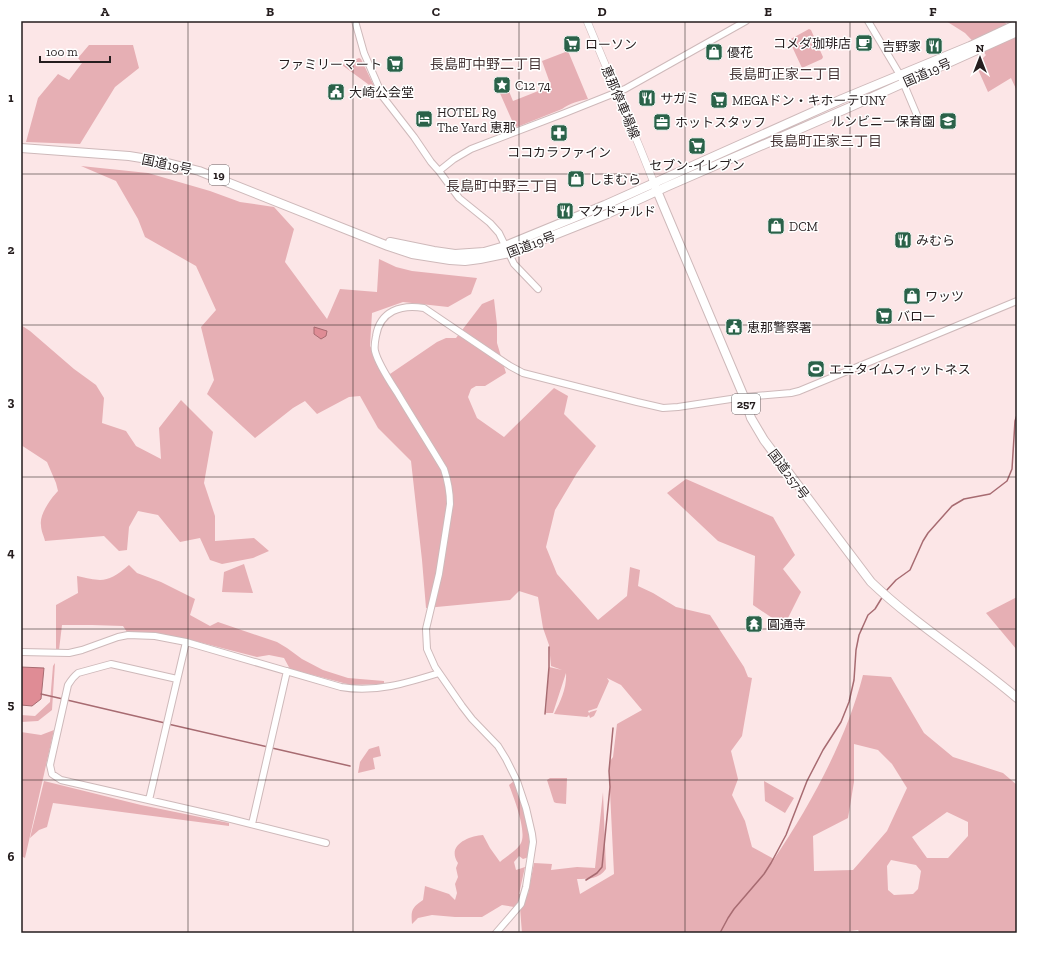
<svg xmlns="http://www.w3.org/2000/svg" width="1038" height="954" font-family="'Zilla Slab','Noto Sans JP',serif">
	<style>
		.green { fill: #e6afb4; fill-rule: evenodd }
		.water { fill: #df8c95; stroke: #a76b71 }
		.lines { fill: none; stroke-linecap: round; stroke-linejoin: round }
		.stream { stroke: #a76b71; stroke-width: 1.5 }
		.tertiary-casing { stroke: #ceb9ba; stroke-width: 8 }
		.secondary-casing { stroke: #ceb9ba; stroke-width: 8 }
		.trunk-casing { stroke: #ceb9ba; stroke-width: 10 }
		.tertiary { stroke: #fff; stroke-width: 6 }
		.secondary { stroke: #fff; stroke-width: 7 }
		.trunk { stroke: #fff; stroke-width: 8 }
		.grid { fill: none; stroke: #251d1e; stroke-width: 1; stroke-opacity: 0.55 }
		.labels { text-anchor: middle; stroke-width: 3; stroke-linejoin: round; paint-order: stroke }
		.shield { fill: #fff; stroke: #666162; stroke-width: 1 }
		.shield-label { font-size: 12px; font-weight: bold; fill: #251d1e }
		.poi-label { font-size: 13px; fill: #251d1e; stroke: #fff; text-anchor: start }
		.street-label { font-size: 13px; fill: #251d1e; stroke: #fff }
		.neighbourhood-label { font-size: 14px; fill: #493839; stroke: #fff }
		.neatline { fill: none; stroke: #251d1e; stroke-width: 1.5 }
		.grid-label { font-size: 13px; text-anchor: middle; font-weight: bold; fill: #251d1e }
	</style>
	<rect width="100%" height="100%" fill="#fce6e7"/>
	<path class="green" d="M946,21H1003L1017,32V91L1011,78L988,92L976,65L986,55L965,33Z
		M809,29L811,30L823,57L822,59L802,68L789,40Z
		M89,45H133L139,68L115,87L80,144L26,142L38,98L58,74L69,80L82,63L78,58Z
		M568,51L588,99C579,101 570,103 562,109L517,127L514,125L495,82L496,79L503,77L513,101L551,86L542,61Z
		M359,58L361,59L376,90L342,65Z
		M81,166L148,173L210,191L240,202L274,207L294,229L285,262L327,319L340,289L377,292L379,259L396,267L412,271L477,278L471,294L448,307L403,302L372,313L370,346L387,376L437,342L446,338H456L482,304L494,299L497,325V343L506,373L485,386H476L471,389L468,397L477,418L504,437L554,388L568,396L564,414L596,446L577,473L555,510L546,547L557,574L598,620L627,596L630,567L640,570L638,586L653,593L676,607L710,615L744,667L748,677L752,678L742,736L731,751L738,779L732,795L745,821L752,847L774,859C810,806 847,738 863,675L891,677L924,733L953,757L1003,773L1017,785V933H860L858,930L833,933H522L520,908L502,905L482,917H455L432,915L418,918L412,924C411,911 411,908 423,900L425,886L449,894L455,900L457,893L455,884L458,877L456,868L458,863C446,845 469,836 483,835L490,848L500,862C506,856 517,851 521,843C527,831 514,798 509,785L514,781L531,832V844L529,857L523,859L519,856L514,862L516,870L525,867L519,894L527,895L528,894L534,863L552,864L551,870L577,867L595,868L603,792L606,869C599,879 589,879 577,879L580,894L614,874L609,771L610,761L613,757L617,724L642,710L621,685L607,678L609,681L597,708L588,711L589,713L590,712L597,710L594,716L590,718L589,715L587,717L554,714C561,701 567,687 566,673L553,713H546L549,667L562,670L551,666L549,645L543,628L538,597L519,591L510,600L426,608L422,560L411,461L378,428L360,396L349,397L317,414L305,401L293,408L255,438L207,394L214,380L201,327L216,310L196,266L145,237L138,219L116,181ZM854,744L878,750L892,764L907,788L887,831L853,870L814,871L813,836L848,818L854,782ZM947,812L968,822V836L948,858H927L912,837ZM891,860L916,865L921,871L918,889L913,894L894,895L888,890L887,866Z
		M21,325L30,331L74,369L96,385L104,398L102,423L126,431L136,446L161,459L159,428L181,400L213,432L204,483L215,516V541L254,538L269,551L253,558L222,564L210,560L200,538L180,542L158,515L138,511L129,527L127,550L119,551L104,536L45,541C44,536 41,531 41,525C39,515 51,498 58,491L56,483L47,462L21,445Z
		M686,479L773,517L795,555L783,569L801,592L784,626L753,605L755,556L718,541L667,493Z
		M244,564L253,593L222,592L224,572Z
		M129,565L137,573L161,582L195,599L190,615L210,626L218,622L277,642L287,648L302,659L323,670L348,678L384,681V684L351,685L290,669L284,658L269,655L257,657L183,638L152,633L127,632L123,626L92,625H62L59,650H56V605L78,593L77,576C103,582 108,583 129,565Z
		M1017,597V650L986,613Z
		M55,663L52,710L38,721L21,722V715L35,716L50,702L53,666Z
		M54,730L25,858L21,856V732L41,735Z
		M379,746L381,756L373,758L375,769L358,773L360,762L369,749Z
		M550,778H567L566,804L556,803L554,802L547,780Z
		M44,781L141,805L229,823V826L53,803L47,827L39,830L30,838Z
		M764,781L794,798L785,813L765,801Z"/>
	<path class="water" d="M314,327L327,331L326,336L321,339L314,334Z
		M21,667L44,668L41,699L32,706L21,705Z"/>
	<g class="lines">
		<path class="stream" d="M886,591L896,580L910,570L923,541L928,533L952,506L964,499L990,494L1007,481L1012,469L1015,421L1017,415
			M41,694L63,699
			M67,700L165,723
			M545,714L549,667V647
			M168,724L268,747
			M272,748L350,766
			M586,880L597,873L602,867L610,787L609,771L613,728
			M720,933L728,918L734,909L764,874L771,863L786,835L807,781L823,750L841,722L849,702L854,680L856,650L859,635L868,615L875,609L883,596"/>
		<defs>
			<path id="tertiary" d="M355,21L364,53L383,97L414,137L431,162L439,171L459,198L490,223L499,233L514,264L538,289
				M868,21L900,75L919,120
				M439,171L454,159L471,149L565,113L625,89L746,21
				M21,652L69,653L82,650L118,637L128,635L155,636L186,642L341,687C375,693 407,683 439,673
				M177,679L111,664L78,673C73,677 71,680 68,685L50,765L52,774L61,780L227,818L326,843
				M149,800L186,642
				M252,824L287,671
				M496,933L521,904L526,887L533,842L532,834L526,808L517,781L506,759L498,746L472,719L462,706L435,667L427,649L426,629L439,574L450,504C450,491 448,481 444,469C429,444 413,419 398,394C391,383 378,364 375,351C374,347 375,341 376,336C380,311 401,304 424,308L510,366L523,373L637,402L663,408L678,407L744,397L791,393L799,391L1017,301"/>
			<path id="secondary" d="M587,21L640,148L654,183"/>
			<path id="trunk" d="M21,148L129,156L160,161L199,171L388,246L412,254L450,260L465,261L480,259L509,253L607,214L668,186L848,108L1017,32
				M655,186L744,397L751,418L764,440L871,582C916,625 970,658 1017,698
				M390,242L434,251L455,254L484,252L505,246L605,205L842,99L970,46L1017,24"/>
		</defs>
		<use href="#tertiary" class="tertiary-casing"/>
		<use href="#secondary" class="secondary-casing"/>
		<use href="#trunk" class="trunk-casing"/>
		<use href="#tertiary" class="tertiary"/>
		<use href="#secondary" class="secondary"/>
		<use href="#trunk" class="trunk"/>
	</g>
	<path class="grid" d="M188,21V933M353,21V933M519,21V933M685,21V933M850,21V933M21,174H1017M21,325H1017M21,477H1017M21,629H1017M21,780H1017"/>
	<defs>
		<symbol id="cafe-square" viewBox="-11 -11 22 22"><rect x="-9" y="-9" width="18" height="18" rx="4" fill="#2a6249" stroke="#fff"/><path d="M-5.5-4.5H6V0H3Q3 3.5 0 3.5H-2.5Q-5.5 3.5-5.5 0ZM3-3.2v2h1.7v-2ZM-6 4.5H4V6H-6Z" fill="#fff"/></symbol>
		<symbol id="supermarket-square" viewBox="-11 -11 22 22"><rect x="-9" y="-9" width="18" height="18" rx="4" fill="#2a6249" stroke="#fff"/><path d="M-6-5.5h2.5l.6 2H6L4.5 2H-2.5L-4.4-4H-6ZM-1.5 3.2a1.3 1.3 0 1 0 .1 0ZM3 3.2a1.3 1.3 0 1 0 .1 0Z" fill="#fff"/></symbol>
		<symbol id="restaurant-square" viewBox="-11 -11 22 22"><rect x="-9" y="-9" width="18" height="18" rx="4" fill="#2a6249" stroke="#fff"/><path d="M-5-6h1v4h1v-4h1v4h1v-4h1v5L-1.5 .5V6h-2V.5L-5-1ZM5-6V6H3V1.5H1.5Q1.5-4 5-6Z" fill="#fff"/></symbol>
		<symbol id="shop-square" viewBox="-11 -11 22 22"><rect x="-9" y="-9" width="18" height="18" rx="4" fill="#2a6249" stroke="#fff"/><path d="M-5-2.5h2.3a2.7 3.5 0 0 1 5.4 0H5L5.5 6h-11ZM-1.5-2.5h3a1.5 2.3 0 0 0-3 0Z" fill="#fff"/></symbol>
		<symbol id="sight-square" viewBox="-11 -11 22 22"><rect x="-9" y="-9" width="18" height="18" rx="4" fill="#2a6249" stroke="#fff"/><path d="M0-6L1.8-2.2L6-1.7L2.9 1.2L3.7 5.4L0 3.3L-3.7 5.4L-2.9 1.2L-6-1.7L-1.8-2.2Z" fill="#fff"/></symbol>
		<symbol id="civic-square" viewBox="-11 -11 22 22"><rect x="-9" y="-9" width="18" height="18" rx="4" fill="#2a6249" stroke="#fff"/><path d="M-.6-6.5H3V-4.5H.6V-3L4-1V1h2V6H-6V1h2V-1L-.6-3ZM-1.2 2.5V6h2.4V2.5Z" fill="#fff"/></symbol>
		<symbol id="hotel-square" viewBox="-11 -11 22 22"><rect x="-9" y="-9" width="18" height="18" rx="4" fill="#2a6249" stroke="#fff"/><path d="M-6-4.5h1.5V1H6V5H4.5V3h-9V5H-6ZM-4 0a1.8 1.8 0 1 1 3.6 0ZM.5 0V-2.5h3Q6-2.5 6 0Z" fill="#fff"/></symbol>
		<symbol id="school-square" viewBox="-11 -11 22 22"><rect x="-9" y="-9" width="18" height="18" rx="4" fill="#2a6249" stroke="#fff"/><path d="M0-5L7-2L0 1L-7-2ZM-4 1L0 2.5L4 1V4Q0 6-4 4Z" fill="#fff"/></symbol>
		<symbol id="office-square" viewBox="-11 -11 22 22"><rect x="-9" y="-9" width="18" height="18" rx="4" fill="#2a6249" stroke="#fff"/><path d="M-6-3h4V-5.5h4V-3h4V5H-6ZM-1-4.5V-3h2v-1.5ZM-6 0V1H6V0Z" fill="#fff"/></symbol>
		<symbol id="pharmacy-square" viewBox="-11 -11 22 22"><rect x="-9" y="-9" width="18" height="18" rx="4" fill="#2a6249" stroke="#fff"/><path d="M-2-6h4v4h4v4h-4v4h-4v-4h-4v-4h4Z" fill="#fff"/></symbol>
		<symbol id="stadium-square" viewBox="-11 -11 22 22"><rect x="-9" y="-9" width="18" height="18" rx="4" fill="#2a6249" stroke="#fff"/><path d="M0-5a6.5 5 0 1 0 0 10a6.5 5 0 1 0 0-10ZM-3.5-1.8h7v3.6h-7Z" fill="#fff"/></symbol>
		<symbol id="temple-square" viewBox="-11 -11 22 22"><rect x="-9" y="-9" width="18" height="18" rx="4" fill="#2a6249" stroke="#fff"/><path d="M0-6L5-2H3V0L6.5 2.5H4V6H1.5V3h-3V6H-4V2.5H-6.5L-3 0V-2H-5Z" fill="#fff"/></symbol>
	</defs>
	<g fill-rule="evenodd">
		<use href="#cafe-square" x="854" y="33" width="20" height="20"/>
		<use href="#supermarket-square" x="562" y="34" width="20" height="20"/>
		<use href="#restaurant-square" x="924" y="36" width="20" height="20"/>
		<use href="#shop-square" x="704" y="42" width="20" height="20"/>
		<use href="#supermarket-square" x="385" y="54" width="20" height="20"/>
		<use href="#sight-square" x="492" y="75" width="20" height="20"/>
		<use href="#civic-square" x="326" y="82" width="20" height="20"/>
		<use href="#restaurant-square" x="637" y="88" width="20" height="20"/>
		<use href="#supermarket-square" x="709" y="90" width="20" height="20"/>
		<use href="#hotel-square" x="414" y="109" width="20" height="20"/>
		<use href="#school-square" x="938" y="111" width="20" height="20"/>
		<use href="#office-square" x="652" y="112" width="20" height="20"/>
		<use href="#pharmacy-square" x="549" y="123" width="20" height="20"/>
		<use href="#supermarket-square" x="687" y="136" width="20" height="20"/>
		<use href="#shop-square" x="566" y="169" width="20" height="20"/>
		<use href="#restaurant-square" x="555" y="201" width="20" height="20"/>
		<use href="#shop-square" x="766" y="216" width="20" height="20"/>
		<use href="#restaurant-square" x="893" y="230" width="20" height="20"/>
		<use href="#shop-square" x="902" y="286" width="20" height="20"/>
		<use href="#supermarket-square" x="874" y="306" width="20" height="20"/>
		<use href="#civic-square" x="724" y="317" width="20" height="20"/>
		<use href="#stadium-square" x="806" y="359" width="20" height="20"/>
		<use href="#temple-square" x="744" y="614" width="20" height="20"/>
	</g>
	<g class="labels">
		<g class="shield">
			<rect x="209" y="165" width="20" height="20" rx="3"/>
			<rect x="732" y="394" width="28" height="20" rx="3"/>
		</g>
		<g class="shield-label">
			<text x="219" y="179">19</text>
			<text x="746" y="408">257</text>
		</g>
		<g class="poi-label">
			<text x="851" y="48" text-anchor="end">コメダ珈琲店</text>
			<text x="585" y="49">ローソン</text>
			<text x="921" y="51" text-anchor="end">吉野家</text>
			<text x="727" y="57">優花</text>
			<text x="382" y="69" text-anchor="end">ファミリーマート</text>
			<text x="515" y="90">C12 74</text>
			<text x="349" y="97">大崎公会堂</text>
			<text x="660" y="103">サガミ</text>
			<text x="732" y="105">MEGAドン・キホーテUNY</text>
			<text x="437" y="117">HOTEL R9<tspan x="437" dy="15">The Yard 恵那</tspan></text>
			<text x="935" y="126" text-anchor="end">ルンビニー保育園</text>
			<text x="675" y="127">ホットスタッフ</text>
			<text x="559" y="157" text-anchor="middle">ココカラファイン</text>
			<text x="697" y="170" text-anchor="middle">セブン-イレブン</text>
			<text x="589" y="184">しまむら</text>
			<text x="578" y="216">マクドナルド</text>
			<text x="789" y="231">DCM</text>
			<text x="916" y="245">みむら</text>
			<text x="925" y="301">ワッツ</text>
			<text x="897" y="321">バロー</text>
			<text x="747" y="332">恵那警察署</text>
			<text x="829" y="374">エニタイムフィットネス</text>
			<text x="767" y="629">圓通寺</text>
		</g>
		<g class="street-label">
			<text transform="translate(927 72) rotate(-24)" y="5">国道19号</text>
			<text transform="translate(621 102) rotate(67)" y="5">恵那停車場線</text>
			<text transform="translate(167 164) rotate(12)" y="5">国道19号</text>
			<text transform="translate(531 244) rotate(-21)" y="5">国道19号</text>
			<text transform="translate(789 474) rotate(53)" y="5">国道257号</text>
		</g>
		<g class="neighbourhood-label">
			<text x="486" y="69">長島町中野二丁目</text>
			<text x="785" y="79">長島町正家二丁目</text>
			<text x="826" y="146">長島町正家三丁目</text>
			<text x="502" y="191">長島町中野三丁目</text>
		</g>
	</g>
	<rect width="1038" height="954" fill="none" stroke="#ffffff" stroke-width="44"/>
	<g transform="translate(980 58)" stroke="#ffffff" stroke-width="3" paint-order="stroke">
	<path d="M0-3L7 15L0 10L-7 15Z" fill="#251d1e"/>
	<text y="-6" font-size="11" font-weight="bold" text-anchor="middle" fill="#251d1e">N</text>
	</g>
	<path d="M40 56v6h70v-6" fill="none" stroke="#251d1e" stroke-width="2"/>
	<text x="46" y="56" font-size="12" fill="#251d1e" stroke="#ffffff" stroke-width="3" paint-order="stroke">100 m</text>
	<rect x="22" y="22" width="994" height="910" class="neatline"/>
	<g class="grid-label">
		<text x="105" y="16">A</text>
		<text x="270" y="16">B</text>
		<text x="436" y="16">C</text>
		<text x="602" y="16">D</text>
		<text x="768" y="16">E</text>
		<text x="933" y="16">F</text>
		<text x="11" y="102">1</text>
		<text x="11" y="254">2</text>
		<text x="11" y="406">3</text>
		<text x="11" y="557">4</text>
		<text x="11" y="709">5</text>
		<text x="11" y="861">6</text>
	</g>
</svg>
